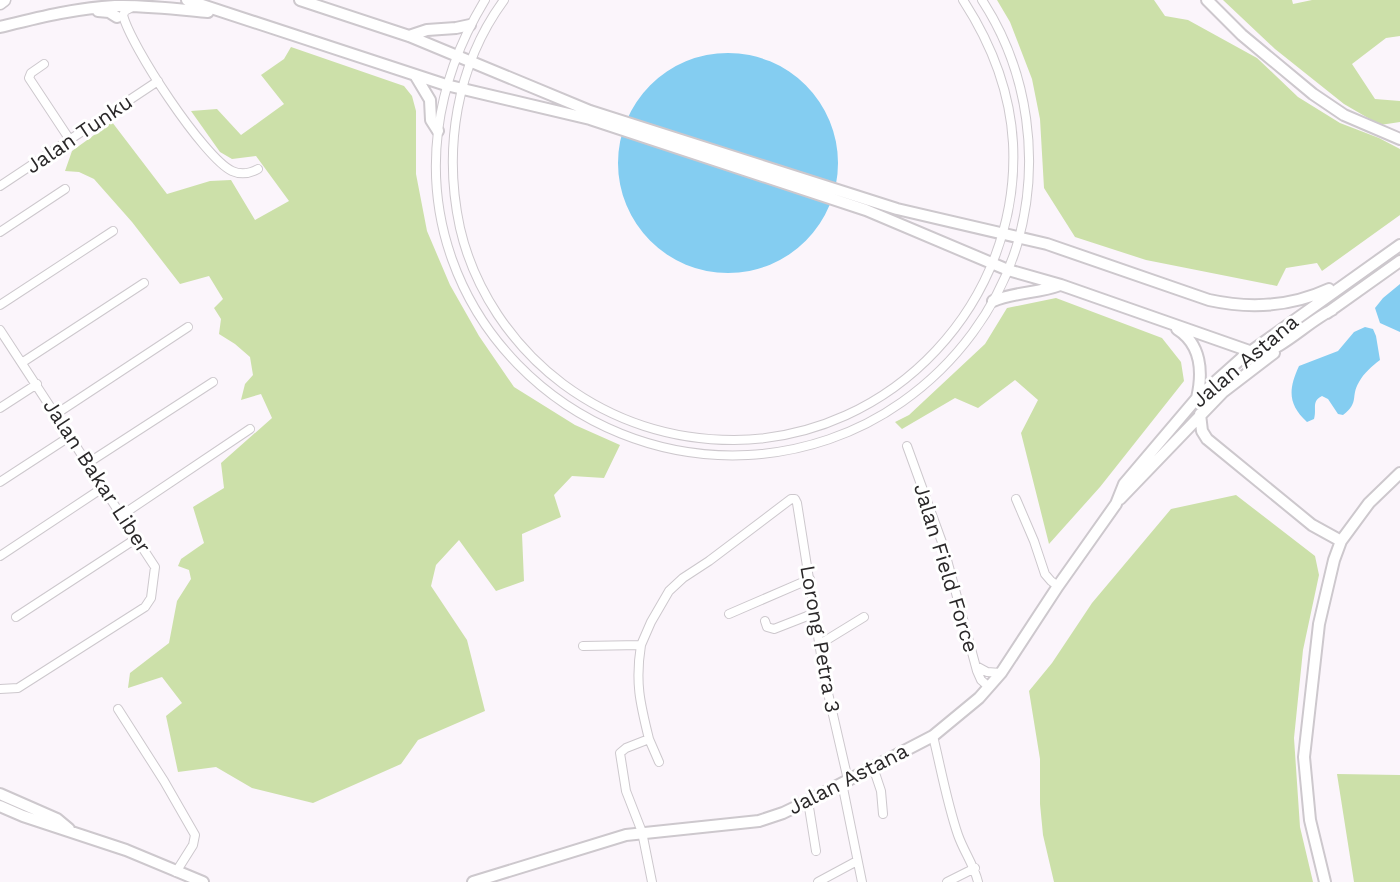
<svg xmlns="http://www.w3.org/2000/svg" width="1400" height="882" font-family="'Work Sans',sans-serif">
	<style>
		.green { fill: #cce0a9 }
		.water { fill: #84cdf1 }
		.lines { fill: none; stroke-linecap: round; stroke-linejoin: round }
		.street-casing { stroke: #cdc8cd; stroke-width: 10 }
		.secondary-casing { stroke: #cdc8cd; stroke-width: 14 }
		.primary-casing { stroke: #cdc8cd; stroke-width: 15 }
		.street { stroke: #fff; stroke-width: 8 }
		.secondary { stroke: #fff; stroke-width: 10 }
		.primary { stroke: #fff; stroke-width: 12 }
		.labels { text-anchor: middle; stroke-width: 6; stroke-linejoin: round; paint-order: stroke }
		.street-label { font-size: 21px; fill: #2a2829; stroke: #fff }
	</style>
	<rect width="100%" height="100%" fill="#fbf5fb"/>
	<path class="green" d="M997,0H1154L1165,16L1188,20L1257,58L1298,97L1340,123L1379,138L1400,149V215L1322,271L1317,263L1286,268L1277,286L1146,260L1075,237L1044,188L1040,119L1032,79L1010,22Z
		M1223,0H1292L1293,4L1312,0H1400V36L1386,38L1352,64L1375,99L1400,101V122L1380,125L1344,104L1275,49Z
		M291,47L404,86L412,96L416,111V174L427,231L450,285L479,336L514,387L575,425L620,445L604,478L572,476L554,495L561,517L522,534L524,581L496,591L459,540L436,565L431,586L467,640L485,711L418,740L401,764L313,803L252,788L216,767L178,772L166,716L182,703L162,677L128,688L130,673L169,643L177,601L191,579L189,570L178,566L181,559L204,543L193,507L224,488L221,463L272,418L261,394L241,400L245,384L253,375L250,357L235,344L219,334L221,319L214,308L223,299L209,276L180,284L132,222L94,179L79,172L65,171L72,151L112,122L167,194L210,181L231,180L255,220L289,201L256,156L232,159L220,152L191,111L217,109L241,135L284,104L261,75L284,59Z
		M1056,298L1162,338L1181,362L1184,381L1100,487L1049,544L1021,433L1038,400L1015,380L978,408L955,398L902,429L895,422L909,415L985,344L1007,308Z
		M1236,495L1315,556L1319,575L1303,650L1294,738L1300,827L1313,882H1054L1043,835L1040,804V759L1029,691L1052,663L1092,603L1171,509Z
		M1337,774L1400,775V882H1354Z"/>
	<path class="water" d="M618 163a110 110 0 1 1 220 0a110 110 0 1 1-220 0Z
		M1400,284V332L1380,323L1375,308L1383,298Z
		M1365,327L1373,329L1376,336L1380,360C1372,366 1364,373 1359,382C1350,397 1360,402 1343,415L1338,414L1328,399L1322,396C1311,401 1317,409 1314,419L1307,422C1288,404 1288,390 1299,366L1338,351L1354,332Z"/>
	<g class="lines">
		<defs>
			<path id="street" d="M485,0C460,41 444,83 438,131C416,312 569,464 748,455C803,452 857,434 902,402C956,364 998,308 1017,245C1041,163 1029,72 982,0
				M504,0C456,65 443,150 460,228C474,289 512,346 563,384C613,421 672,440 734,440C893,439 1021,301 1013,143C1010,91 991,43 963,0
				M134,6L125,11L123,15C130,45 204,158 232,171C241,175 249,174 258,169
				M44,64L31,73L29,78L70,140
				M0,186L158,81
				M0,232L65,189
				M0,305L113,231
				M0,330L155,567L151,598L145,607L18,688L0,689
				M23,362L144,283
				M0,408L37,384
				M56,414L188,327
				M907,446L943,545L977,671L981,680L989,687
				M88,463L213,382
				M0,482L69,437
				M1016,499L1034,541L1045,574L1051,581L1058,586
				M122,515L250,429
				M0,556L104,487
				M729,614L810,579
				M16,617L137,538
				M765,621L767,627L774,629L815,613
				M820,644L864,617
				M641,645L651,622L669,591L683,578L709,561L791,499H795L797,503L825,680L848,780
				M583,646L641,645C635,682 640,703 649,739L626,748L620,753L626,791L642,832L652,882
				M976,666L987,672L1001,673
				M118,709L164,781L195,835L193,845L176,872
				M933,736C941,769 947,803 958,835C964,852 974,865 978,882
				M649,739L659,762
				M873,767L881,791L883,814
				M842,783L862,882
				M808,801L816,851
				M818,882L857,861
				M947,882L975,868"/>
			<path id="secondary" d="M187,0L446,85L590,119L866,210L1008,270L1061,285L1258,354C1280,351 1310,320 1332,310
				M300,0L409,36L590,111L897,209L1047,244L1209,300C1250,309 1290,307 1329,289
				M1207,0L1242,35L1313,94L1344,115L1400,139
				M98,11L109,12L117,17
				M0,27C37,18 76,8 115,6C146,5 177,9 208,12
				M409,36L427,30L456,28L470,25
				M415,75L430,100L431,120L438,131
				M993,301C1015,292 1039,293 1060,285
				M1327,313L1400,261
				M1177,329C1201,344 1203,372 1197,398
				M1200,414L1202,431L1207,439L1312,525L1341,541
				M1120,499L1223,392L1274,353
				M0,794L57,819L69,829
				M0,806L23,816L126,850L203,882
				M473,882L626,835L759,821L783,813L808,801L933,736L979,698L1001,673L1058,586L1116,504L1124,484L1197,398L1243,357L1400,245
				M1325,882L1310,820L1304,757L1319,624L1334,560L1341,541L1369,503L1400,473"/>
			<path id="primary" d="M0,3L4,0"/>
		</defs>
		<use href="#street" class="street-casing"/>
		<use href="#secondary" class="secondary-casing"/>
		<use href="#primary" class="primary-casing"/>
		<use href="#street" class="street"/>
		<use href="#secondary" class="secondary"/>
		<use href="#primary" class="primary"/>
	</g>
	<g class="labels">
		<g class="street-label">
			<text transform="translate(79 134) rotate(-34)" y="7">Jalan Tunku</text>
			<text transform="translate(1245 361) rotate(-40)" y="7">Jalan Astana</text>
			<text transform="translate(97 476) rotate(57)" y="7">Jalan Bakar Liber</text>
			<text transform="translate(946 568) rotate(73)" y="7">Jalan Field Force</text>
			<text transform="translate(820 639) rotate(80)" y="7">Lorong Petra 3</text>
			<text transform="translate(848 779) rotate(-27)" y="7">Jalan Astana</text>
		</g>
	</g>
</svg>
